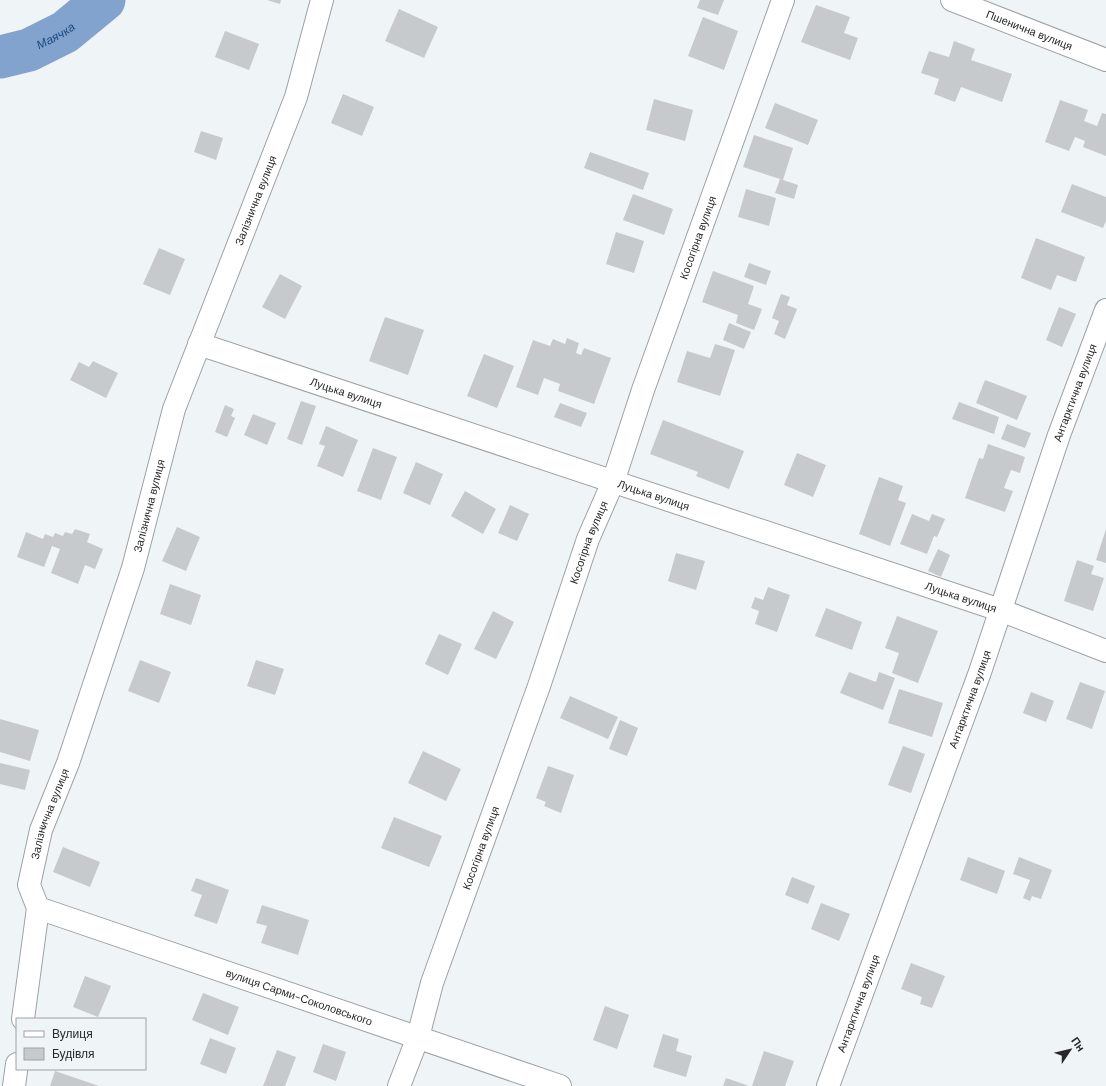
<svg xmlns="http://www.w3.org/2000/svg" width="1106" height="1086" font-family="'DM Sans',sans-serif">
	<style>
		.lines { fill: none; stroke-linecap: round; stroke-linejoin: round }
		.river { stroke: #82a3ce; stroke-width: 43 }
		.building { fill: #c6cacd }
		.minor-casing { stroke: #9da1a4; stroke-width: 24 }
		.minor { stroke: #fff; stroke-width: 22 }
		.labels { text-anchor: middle; stroke-width: 3; stroke-linejoin: round; paint-order: stroke }
		.street-label { font-size: 11px; fill: #272829; stroke: #eff4f7 }
		.water-label { font-size: 12px; font-style: italic; fill: #1b487e; stroke: #eff4f7 }
	</style>
	<rect width="100%" height="100%" fill="#eff4f7"/>
	<g class="lines">
		<path class="river" id="s1" d="M0,57L29,50L65,32L104,0"/>
	</g>
	<path class="building" d="M267,0H281L280,4Z
		M700,0H724L718,15L697,8Z
		M816,5L850,17L844,33L858,38L850,60L801,42Z
		M399,9L438,27L424,58L385,41Z
		M703,17L738,31L724,70L688,56Z
		M225,31L259,44L249,70L215,57Z
		M954,41L975,49L971,60L1012,74L1002,102L961,87L955,102L934,94L939,79L921,73L929,51L949,57Z
		M343,94L374,107L362,136L331,123Z
		M654,99L693,110L685,141L646,130Z
		M1060,100L1088,110L1084,121L1097,126L1102,113L1106,114V156L1083,147L1085,141L1075,137L1069,151L1045,142Z
		M775,103L818,120L808,145L765,128Z
		M201,131L223,138L216,160L194,152Z
		M754,135L793,148L783,180L798,185L794,199L775,193L780,179L743,167Z
		M590,152L649,173L643,190L584,168Z
		M1072,184L1106,197V221L1103,228L1061,212Z
		M746,189L776,198L769,226L738,217Z
		M633,194L673,209L664,235L623,220Z
		M616,232L644,241L634,273L606,264Z
		M1036,238L1085,257L1076,282L1057,275L1051,290L1021,278Z
		M159,248L185,259L170,295L143,284Z
		M749,263L771,271L766,285L744,277Z
		M713,271L754,286L748,304L762,309L754,330L736,323L738,315L702,302Z
		M280,274L302,286L285,319L262,307Z
		M781,294L790,297L787,305L797,309L785,339L774,334L779,321L772,318Z
		M1059,307L1076,314L1062,347L1046,340Z
		M385,317L424,330L408,375L369,361Z
		M729,323L751,332L744,349L723,340Z
		M567,338L579,343L576,353L581,355L584,348L611,358L594,404L558,391L560,384L544,378L538,395L516,387L533,340L550,346L553,339L565,344Z
		M715,344L735,350L720,396L677,382L687,351L710,358Z
		M484,354L514,366L497,408L467,396Z
		M93,361L118,373L106,398L70,380L79,362L89,367Z
		M985,380L1027,396L1017,420L976,403Z
		M301,401L316,406L302,445L287,439Z
		M959,402L999,417L994,434L952,419Z
		M560,403L587,413L581,427L554,417Z
		M225,405L234,409L231,416L235,418L227,437L215,432Z
		M253,414L276,423L267,445L244,435Z
		M663,420L744,451L729,489L696,476L698,472L650,454Z
		M1007,424L1031,433L1025,448L1001,439Z
		M326,426L358,440L343,477L317,466L325,446L319,444Z
		M988,444L1025,457L1020,473L1011,470L1004,488L1013,491L1005,512L965,498L979,458L983,459Z
		M373,448L397,457L381,500L357,491Z
		M797,453L826,465L813,497L784,485Z
		M416,462L443,474L430,505L403,493Z
		M879,477L903,486L898,500L906,503L890,546L859,534Z
		M465,491L496,509L483,534L451,516Z
		M510,505L529,514L517,541L498,533Z
		M912,514L929,521L932,514L945,519L937,537L934,536L927,554L900,544Z
		M177,527L200,537L186,571L162,561Z
		M75,529L90,534L87,542L103,549L95,569L85,565L78,584L51,573L60,549L52,546L44,567L17,557L26,532L43,539L45,534L53,537L55,533L63,536L65,532L72,534Z
		M1106,529V563L1096,560Z
		M938,549L950,555L941,577L928,571Z
		M676,553L705,561L696,590L668,581Z
		M1077,560L1094,566L1091,574L1104,578L1093,611L1064,601Z
		M170,584L201,595L191,625L160,614Z
		M768,587L790,595L777,632L755,624L759,611L751,608L755,597L763,600Z
		M826,608L862,622L852,650L815,636Z
		M493,611L514,622L496,659L474,649Z
		M897,616L938,631L918,683L892,673L899,653L885,648Z
		M439,634L462,644L448,675L425,664Z
		M140,660L171,672L159,703L128,691Z
		M256,660L284,669L275,695L247,686Z
		M849,672L876,682L879,672L895,678L883,710L840,693Z
		M1080,682L1105,691L1092,729L1066,719Z
		M899,689L943,703L932,737L888,723Z
		M1031,692L1054,701L1046,722L1023,713Z
		M570,696L618,717L608,739L560,718Z
		M0,719L39,730L30,761L0,752Z
		M620,720L638,728L627,756L609,749Z
		M903,746L925,754L911,793L888,785Z
		M423,751L461,769L446,801L408,783Z
		M0,763L30,770L25,790L0,784Z
		M548,766L574,775L561,813L544,806L546,802L536,798Z
		M394,817L442,836L429,867L381,848Z
		M63,847L100,862L90,887L53,872Z
		M968,857L1005,871L997,894L960,880Z
		M1019,857L1052,870L1041,899L1032,896L1030,901L1023,898L1030,880L1013,874Z
		M792,877L815,886L808,904L785,895Z
		M196,878L229,890L217,924L194,916L202,895L191,891Z
		M821,903L850,914L839,941L811,929Z
		M262,905L309,920L298,955L261,943L267,926L256,923Z
		M911,963L945,976L932,1008L920,1004L922,997L901,989Z
		M85,976L111,986L98,1017L73,1007Z
		M203,993L239,1007L228,1035L192,1020Z
		M605,1006L629,1015L617,1049L593,1040Z
		M663,1034L679,1039L676,1051L692,1056L686,1077L653,1067Z
		M210,1038L236,1048L226,1074L200,1064Z
		M323,1044L346,1052L336,1081L313,1072Z
		M277,1050L296,1057L285,1086H263Z
		M764,1051L794,1061L785,1086H752Z
		M55,1071L99,1086H50Z
		M726,1078L749,1086H723Z"/>
	<g class="lines">
		<defs>
			<g id="minor">
				<path id="s2" d="M952,0L1106,60"/>
				<path id="s3" d="M199,344L1000,610L1106,651"/>
				<path id="s4" d="M38,908L560,1086"/>
				<path id="s5" d="M23,1019L38,908L29,885L41,830L68,763L133,568L174,409L296,97L322,0"/>
				<path d="M14,1086L17,1064"/>
				<path id="s6" d="M399,1086L418,1037L432,983L539,686L588,539L613,482L643,390L783,0"/>
				<path id="s7" d="M828,1086L980,672L1059,435L1106,310"/>
			</g>
		</defs>
		<use href="#minor" class="minor-casing"/>
		<use href="#minor" class="minor"/>
	</g>
	<g class="labels">
		<g class="street-label">
			<text dy="4" stroke="none"><textPath href="#s2" startOffset="83">Пшенична вулиця</textPath></text>
			<text dy="4" stroke="none"><textPath href="#s5" startOffset="859">Залізнична вулиця</textPath></text>
			<text dy="4" stroke="none"><textPath href="#s6" startOffset="900">Косогірна вулиця</textPath></text>
			<text dy="4" stroke="none"><textPath href="#s7" startOffset="736">Антарктична вулиця</textPath></text>
			<text dy="4" stroke="none"><textPath href="#s3" startOffset="155">Луцька вулиця</textPath></text>
			<text dy="4" stroke="none"><textPath href="#s3" startOffset="479">Луцька вулиця</textPath></text>
			<text dy="4" stroke="none"><textPath href="#s5" startOffset="535">Залізнична вулиця</textPath></text>
			<text dy="4" stroke="none"><textPath href="#s6" startOffset="576">Косогірна вулиця</textPath></text>
			<text dy="4" stroke="none"><textPath href="#s3" startOffset="803">Луцька вулиця</textPath></text>
			<text dy="4" stroke="none"><textPath href="#s7" startOffset="412">Антарктична вулиця</textPath></text>
			<text dy="4" stroke="none"><textPath href="#s5" startOffset="211">Залізнична вулиця</textPath></text>
			<text dy="4" stroke="none"><textPath href="#s6" startOffset="252">Косогірна вулиця</textPath></text>
			<text dy="4" stroke="none"><textPath href="#s4" startOffset="276">вулиця Сарми-Соколовського</textPath></text>
			<text dy="4" stroke="none"><textPath href="#s7" startOffset="88">Антарктична вулиця</textPath></text>
		</g>
		<g class="water-label">
			<text dy="4" stroke="none"><textPath href="#s1" startOffset="60">Маячка</textPath></text>
		</g>
	</g>
	<rect x="16" y="1018" width="130" height="52" fill="#eff4f7" stroke="#9fa2a5"/>
	<rect x="24" y="1031" width="20" height="6" fill="#ffffff" stroke="#9fa2a5"/>
	<text x="52" y="1038" font-size="12" fill="#272829">Вулиця</text>
	<rect x="24" y="1048" width="20" height="12" fill="#c6cacd" stroke="#9fa2a5"/>
	<text x="52" y="1058" font-size="12" fill="#272829">Будівля</text>
	<g transform="translate(1070 1050) rotate(55)" stroke="#eff4f7" stroke-width="3" paint-order="stroke">
	<path d="M0-3L7 15L0 10L-7 15Z" fill="#272829"/>
	<text y="-6" font-size="11" font-weight="bold" text-anchor="middle" fill="#272829">Пн</text>
	</g>
</svg>
